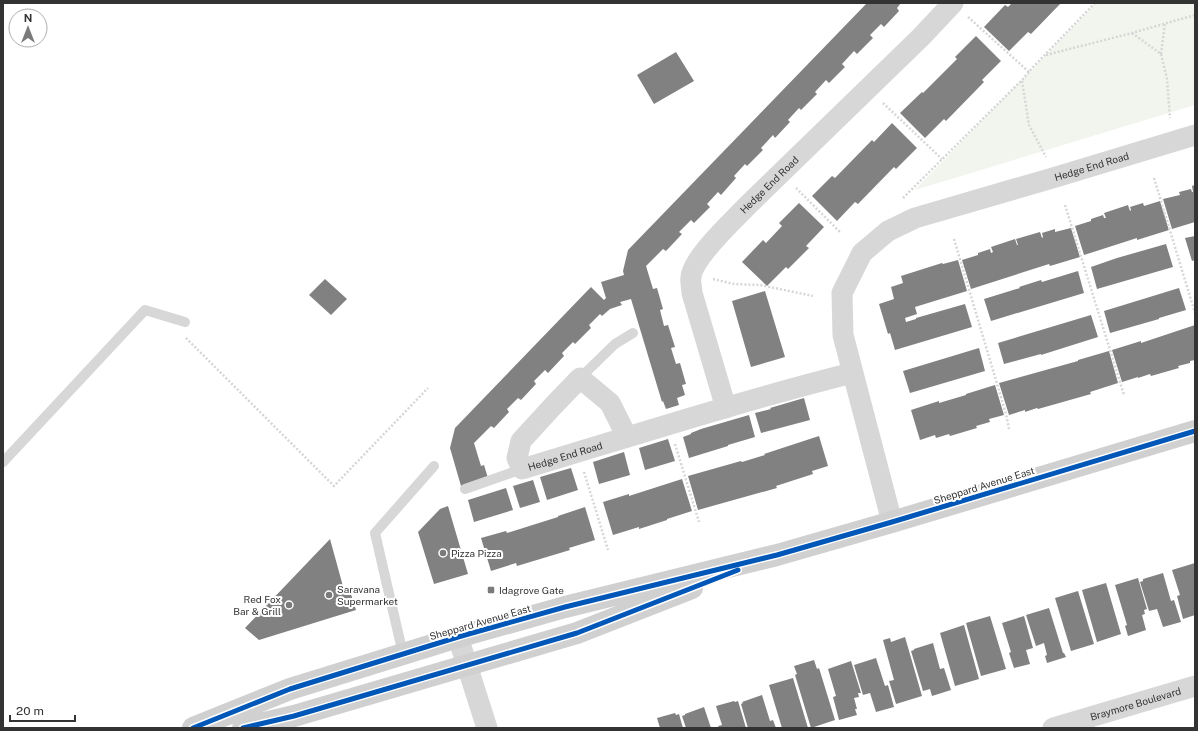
<svg xmlns="http://www.w3.org/2000/svg" width="1198" height="731" font-family="'Public Sans',sans-serif">
	<style>
		.green { fill: #f1f5ed }
		.building { fill: #818181 }
		.lines { fill: none; stroke-linecap: round; stroke-linejoin: round }
		.path { stroke: #d6d6d6; stroke-width: 2.5; stroke-dasharray: 2 2; stroke-linecap: butt }
		.service { stroke: #d7d7d7; stroke-width: 10 }
		.minor { stroke: #d7d7d7; stroke-width: 21 }
		.secondary { stroke: #d0d0d0; stroke-width: 22 }
		.cycleway-casing { stroke: #fff; stroke-width: 8 }
		.cycleway { stroke: #0057b8; stroke-width: 5 }
		.poi-dot { fill: #7a7a7a; stroke: #fff; stroke-width: 1.5 }
		.labels { text-anchor: middle; stroke-width: 4; stroke-linejoin: round; paint-order: stroke }
		.street-label { font-size: 10px; fill: #333; stroke: #fff }
		.poi-label { font-size: 10px; fill: #333; stroke: #fff; text-anchor: start }
	</style>
	<rect width="100%" height="100%" fill="#fff"/>
	<path class="green" d="M1096,3H1195V105L915,190Z"/>
	<path class="building" d="M867,3H901L897,8L899,11L884,27L881,24L870,35L873,38L857,54L854,51L842,64L845,67L829,83L826,80L815,92L817,94L801,110L799,108L788,120L790,122L775,138L773,135L761,148L763,150L747,166L745,164L734,176L736,178L721,195L718,192L707,204L710,207L694,223L691,220L679,232L682,234L666,251L663,249L646,266L653,289L657,288L663,309L660,310L664,326L668,325L675,347L671,348L676,364L680,363L686,384L682,385L685,395L677,398L679,405L666,409L663,401L662,402L631,299L620,302L622,305L610,309L602,316L600,314L589,325L591,328L575,344L573,342L562,353L564,356L548,373L545,370L534,381L536,384L521,400L518,398L507,409L509,412L494,428L491,426L474,443L481,466L484,465L488,478L461,486L450,448L455,428L591,287L604,300L606,298L601,282L624,275L623,271L628,250Z
		M1012,3H1061L1031,34L1028,32L1009,51L984,27L1005,5L1008,7Z
		M976,36L1001,61L982,80L984,82L946,121L944,119L925,138L900,113L922,92L923,93L957,59L955,57Z
		M676,52L694,81L654,104L637,75Z
		M892,123L917,148L896,169L894,167L858,204L855,202L837,221L812,196L832,176L835,178L872,140L874,142Z
		M1195,185V222L1172,229L1163,199L1180,195L1179,192L1191,189L1192,192H1193L1192,186Z
		M1160,201L1169,230L1137,240V238L1084,255L1075,226L1091,221V219L1103,215L1104,218H1106L1104,213L1128,205L1130,211L1131,210L1130,207L1143,203L1144,206Z
		M799,203L824,227L806,246L809,248L788,269L786,267L767,286L742,262L763,240L766,243L782,226L779,223Z
		M1071,228L1080,257L1050,266L1049,264L971,289L962,260L978,255V253L990,249L991,253L993,252L991,247L1015,239L1017,245H1018L1016,239L1040,232L1042,238L1043,237L1042,233L1055,229V232Z
		M1195,236V260L1192,261L1185,238Z
		M1166,244L1173,267L1097,289L1091,267L1117,258Z
		M958,260L967,291L915,307L917,314L905,318L906,322L916,319V318L965,304L972,327L895,350L890,333L888,334L879,304L894,299L891,287L903,283L901,276L942,263L943,264Z
		M1078,271L1084,293L991,321L984,299L1020,288L1019,287L1041,280L1042,282Z
		M325,279L347,299L331,315L309,295Z
		M1179,288L1186,310L1159,318V319L1110,333L1104,311Z
		M765,291L785,357L751,367L732,301Z
		M1091,315L1098,337L1041,355V354L1004,364L998,343Z
		M1195,325V360L1190,361V363L1178,366L1179,368L1151,376L1150,374L1138,378V377L1122,382L1112,350L1141,341V343Z
		M979,348L985,371L910,393L903,371Z
		M1109,351L1118,383L1090,392L1091,394L1038,409L1037,408L1025,412V410L1009,415L999,383L1078,361V360Z
		M995,385L1004,415L989,419L990,422L976,426L977,428L950,436L949,434L936,438L935,435L920,440L911,410L939,401V403L966,395V394Z
		M804,398L810,420L761,433L755,413L771,409L770,408Z
		M749,415L755,437L728,445V446L689,458L683,437L691,434V433L701,429Z
		M819,436L828,466L812,471L813,474L776,486L777,488L698,510L688,476L741,461L742,462L765,455L764,454Z
		M668,439L675,461L645,470L639,448Z
		M624,452L630,475L599,484L593,462Z
		M571,468L578,490L547,500L540,477Z
		M682,479L692,511L667,519V520L639,529V527L613,535L603,502L629,494V496Z
		M533,480L540,502L520,508L513,486Z
		M506,488L513,510L474,522L468,500Z
		M448,506L468,574L434,584L418,532L440,509Z
		M585,507L595,540L569,548L570,550L517,566L516,563L491,571L481,538L506,531L507,533L558,517V516Z
		M330,539L344,590L350,591L356,610L259,640L245,628Z
		M1195,563V615L1183,619L1177,596L1180,595L1172,570Z
		M1163,573L1171,601L1174,600L1181,622L1163,627L1157,609L1149,611L1140,582L1143,581V579Z
		M1138,578L1147,609L1144,610L1145,614L1142,615L1146,630L1128,636L1125,626L1127,625L1115,585Z
		M1106,583L1121,634L1097,642L1082,590Z
		M1078,591L1094,644L1071,651L1055,598Z
		M1049,608L1063,653H1064L1066,657L1047,663L1045,656L1047,655L1044,643L1036,646L1026,615Z
		M990,616L1006,669L981,676L966,623Z
		M1024,616L1033,648L1026,650L1030,664L1014,668L1009,653L1011,652L1002,623Z
		M964,625L979,679L955,686L940,633Z
		M905,637L922,696L896,704L889,681L894,680L883,640L890,638L891,642Z
		M933,643L940,669L944,668L951,690L932,696L930,689L923,691L911,651L914,650V649Z
		M876,658L885,686L888,685L894,707L876,712L870,693L863,695L854,665Z
		M814,660L817,669L819,668L835,720L811,728L795,675L797,674L794,666Z
		M851,661L861,693H858L859,697L854,698L857,709H855L857,715L839,720L833,697L836,696L828,669Z
		M793,678L808,728H782L769,685Z
		M762,695L770,721L773,720L776,728H748L741,704L743,703L742,702Z
		M734,701L735,702L738,701L746,728H719L718,726L722,725L716,706Z
		M704,707L711,728H686L682,716L685,715V714Z
		M675,713L676,715L679,714L683,728H660L657,718Z"/>
	<g class="lines">
		<path class="path" d="M968,17L1029,72
			M1132,33L1161,54L1167,79L1170,118
			M1161,54L1165,23
			M1046,55L1132,33L1195,15
			M1022,81L1029,125L1046,157
			M883,103L942,159
			M1154,178L1195,313
			M796,188L840,232
			M903,198L1022,80L1033,67L1095,3
			M1065,205L1124,395
			M954,239L1006,414L1009,429
			M713,279L734,284L760,285L813,296
			M186,338L334,486L428,388
			M675,444L699,522
			M584,472L608,550"/>
		<path class="service" d="M580,378L615,344L633,333
			M3,462L145,310L185,322
			M465,489L522,469
			M403,654L375,533L434,466"/>
		<g class="minor">
			<path id="s1" d="M726,408L692,293C692,288 690,282 691,277C693,257 733,221 747,206L921,37L953,3"/>
			<path id="s2" d="M627,437L610,403L580,378L553,406L521,441L517,458L522,469C632,436 741,401 852,373"/>
			<path id="s3" d="M892,522L843,335L842,293L862,253L888,231L915,218L1056,177L1195,135"/>
			<path d="M458,637L487,728"/>
			<path id="s4" d="M1053,728L1195,686"/>
		</g>
		<path class="secondary" d="M193,728L290,689L458,637L565,607L777,555L892,522L1195,431
			M243,728L294,716L577,633L692,588"/>
		<defs>
			<path id="cycleway" d="M193,728L290,689L458,637L565,607L777,555L892,522L1195,431
				M243,728L294,716L577,633L738,570"/>
		</defs>
		<use href="#cycleway" class="cycleway-casing"/>
		<use href="#cycleway" class="cycleway"/>
	</g>
	<g class="poi-dot">
		<circle cx="443" cy="553" r="4"/>
		<rect x="487" y="586" width="8" height="8" rx="2"/>
		<circle cx="329" cy="595" r="4"/>
		<circle cx="289" cy="605" r="4"/>
	</g>
	<g class="labels">
		<g class="street-label">
			<text dy="4" stroke="none"><textPath href="#s3" startOffset="528">Hedge End Road</textPath></text>
			<text dy="4" stroke="none"><textPath href="#s1" startOffset="258">Hedge End Road</textPath></text>
			<text dy="4" stroke="none"><textPath href="#s2" startOffset="238">Hedge End Road</textPath></text>
			<text transform="translate(984 485) rotate(-17)" y="4">Sheppard Avenue East</text>
			<text transform="translate(480 622) rotate(-16)" y="4">Sheppard Avenue East</text>
			<text dy="4" stroke="none"><textPath href="#s4" startOffset="86">Braymore Boulevard</textPath></text>
		</g>
		<g class="poi-label">
			<text x="451" y="557">Pizza Pizza</text>
			<text x="337" y="593">Saravana<tspan x="337" dy="12">Supermarket</tspan></text>
			<text x="499" y="594">Idagrove Gate</text>
			<text x="281" y="603" text-anchor="end">Red Fox<tspan x="281" dy="12">Bar &amp; Grill</tspan></text>
		</g>
	</g>
	<rect width="1198" height="731" fill="none" stroke="#333333" stroke-width="8"/>
	<g transform="translate(28 28)"><circle r="19" fill="#ffffff" stroke="#adadad"/>
	<path d="M0-3L7 15L0 10L-7 15Z" fill="#7a7a7a"/>
	<text y="-6" font-size="11" font-weight="bold" text-anchor="middle" fill="#333333">N</text>
	</g>
	<path d="M10 715v6h65v-6" fill="none" stroke="#333333" stroke-width="2"/>
	<text x="16" y="715" font-size="12" fill="#333333" stroke="#ffffff" stroke-width="3" paint-order="stroke">20 m</text>
</svg>
